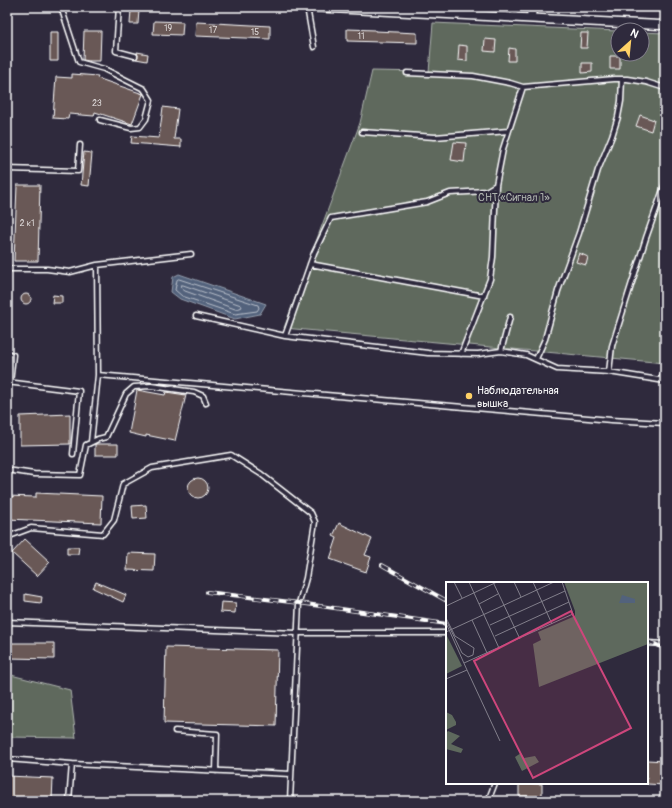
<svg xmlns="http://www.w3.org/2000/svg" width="672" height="808" font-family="Pangolin,sans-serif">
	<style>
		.green { fill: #5e695d; stroke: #aeb4ae }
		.water { fill: #52627c; stroke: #97a1b0 }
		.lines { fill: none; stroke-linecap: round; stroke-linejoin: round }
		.shore { stroke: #bac0cb; stroke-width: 1 }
		.building { fill: #695856; stroke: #fff }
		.service-casing { stroke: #fff; stroke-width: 7 }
		.minor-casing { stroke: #fff; stroke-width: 11 }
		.service { stroke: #2f2a3d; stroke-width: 4 }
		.minor { stroke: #2f2a3d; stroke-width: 8 }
		.rail-casing { stroke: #fff; stroke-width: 4 }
		.rail { stroke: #2f2a3d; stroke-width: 2.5; stroke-dasharray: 8; stroke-linecap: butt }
		.poi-dot { fill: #ffd166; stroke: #2f2a3d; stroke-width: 1.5 }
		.labels { text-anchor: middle; stroke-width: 4; stroke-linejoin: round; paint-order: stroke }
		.number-label { font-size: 9px; fill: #dad5d5 }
		.park-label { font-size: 11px; fill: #aeb4ae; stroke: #2f2a3d }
		.poi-label { font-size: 11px; fill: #fff; stroke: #2f2a3d; text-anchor: start }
		.inset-road { fill: none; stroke: #827f8b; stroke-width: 1 }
		.view { fill: #ce467c; fill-opacity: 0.15; stroke: #ce467c; stroke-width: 2 }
		.inset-edge { fill: none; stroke: #fff; stroke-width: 2 }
	</style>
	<rect width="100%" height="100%" fill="#2f2a3d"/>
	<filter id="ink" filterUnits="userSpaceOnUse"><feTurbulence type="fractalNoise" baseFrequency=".025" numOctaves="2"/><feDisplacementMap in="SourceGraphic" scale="8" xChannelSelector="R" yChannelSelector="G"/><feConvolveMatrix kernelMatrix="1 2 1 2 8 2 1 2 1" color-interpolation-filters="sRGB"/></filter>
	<g filter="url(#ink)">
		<path class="green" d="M433,23L618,31V54H642V32L665,33V363L284,328L360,123L372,71L429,72Z
			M7,674L70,690L76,738L7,737Z"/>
		<path class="water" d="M179,274L266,304L260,314L235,319L180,299L171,292L173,277Z"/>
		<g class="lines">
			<path class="shore" d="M179,279L258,305L259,308L257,311L235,314L182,296L175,290L177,280Z
				M181,285H183L241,305L242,307L240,308L235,309L185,291L181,288Z"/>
		</g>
		<path class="building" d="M131,10H139L138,24H130Z
			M154,21L183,22L182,35L153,34Z
			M196,22L270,26V39L195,36Z
			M347,29L375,30V31L417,33V43L347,41Z
			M84,31H101L100,61H89L83,60Z
			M50,32H58V61H50Z
			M581,33H588L587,48H580Z
			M485,39L496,40L495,52L484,51Z
			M459,45L467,46V61L458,60Z
			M509,48L515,49V61H508Z
			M137,52L148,54L147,61L136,59L138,56Z
			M610,56H620V69H610Z
			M582,63H592V72L582,73Z
			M72,74L98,76L97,78L143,94L132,124L95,112L94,116L69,114L68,119L53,118L56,77L72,78Z
			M163,107L178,109L174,139H181V147L131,143L132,136L159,138Z
			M640,115L654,120L651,131L636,126Z
			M454,142L466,143L464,162L451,160Z
			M84,152L92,153L89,186L81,185Z
			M17,185H40L38,261H14Z
			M579,253L588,257L586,265L576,262Z
			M21 299a5 5 0 1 1 10 0a5 5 0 1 1-10 0Z
			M53,295L62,296V303H52Z
			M137,390L165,395L166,392L186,395L175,441L146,435V437L129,433Z
			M70,414V444L20,445V416Z
			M95,444H118V455H95Z
			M188 488a10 10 0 1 1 20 0a10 10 0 1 1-20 0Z
			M36,493L102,496L101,523L7,519V496L36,497Z
			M146,505L147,518L133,519L132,506Z
			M339,523L372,539L365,555L371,557L366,572L330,559L337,538L333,536Z
			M25,539L50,562L37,576L12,553Z
			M67,547H79L78,554H67Z
			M128,553L155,554L154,571L127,570Z
			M96,582L126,595L123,602L93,588Z
			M25,594L42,597L41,603L25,601Z
			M221,602L236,603L235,613L220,612Z
			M10,643H54V659L10,658Z
			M166,647L278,650L276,726L164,723Z
			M647,760L665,761V785L647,784Z
			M7,776L53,778L52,801H7Z
			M519,783L542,784V796H519Z"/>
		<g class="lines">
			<defs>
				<path id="service" d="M61,7L79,62L104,69L144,89L151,100L146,119L140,127L131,128L100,120
					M119,7L116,51L135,56
					M307,7L314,47
					M407,73L473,76L510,83L523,87L614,79H627L646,82L665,88
					M362,132L435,137L508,131
					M7,169L78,171L80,145
					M310,264L484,296
					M7,269H47L70,272L97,265L191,254
					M196,316L285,336L428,353L478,354L501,351L526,355L557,369L609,372L665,381
					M285,336L314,253L331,218L427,202L450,193L486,191L496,185
					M501,351L510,317
					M7,354L13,355L10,383
					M461,354L490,279L493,257L496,185L503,149L523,87
					M536,359L545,339L558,291L579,233L598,170L612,136L618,117L621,101L622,79
					M609,372L612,346L646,238L665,184
					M98,375L611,420L665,423
					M661,380L665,368
					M7,382L79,391L73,454
					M91,442L98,375L97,265
					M7,470L34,474L80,475L86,445L98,439L106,437L126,394L134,387L151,386L194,392L203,396L206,403
					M7,537L31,528L103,534L114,520L123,484L152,468L231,455L261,474L311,513L315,522L306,578L299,603L290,801
					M7,622L297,633H447
					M647,643L665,644
					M175,731L217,734L216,771
					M7,759L72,764L291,774
					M69,801L72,764
					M488,801L495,783"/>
				<path id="minor" d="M312,7L659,25L665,24
					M531,18L532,7"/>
			</defs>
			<use href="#service" class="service-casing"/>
			<use href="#minor" class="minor-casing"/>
			<use href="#service" class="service"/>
			<use href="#minor" class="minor"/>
			<defs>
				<path id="rail" d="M382,565L447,601
					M207,592L299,603L447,624
					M647,641L655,644L665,649"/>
			</defs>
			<use href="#rail" class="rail-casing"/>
			<use href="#rail" class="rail"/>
		</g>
	</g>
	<circle class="poi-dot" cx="469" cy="396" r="4"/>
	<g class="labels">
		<g class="number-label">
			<text x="168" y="31">19</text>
			<text x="213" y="33">17</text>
			<text x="255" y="35">15</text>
			<text x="361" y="39">11</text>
			<text x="97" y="106">23</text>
			<text x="27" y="226">2 к1</text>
		</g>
		<g class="park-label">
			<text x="514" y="201">СНТ «Сигнал 1»</text>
		</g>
		<g class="poi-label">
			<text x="477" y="394">Наблюдательная<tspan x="477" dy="13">вышка</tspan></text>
		</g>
	</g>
	<g transform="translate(446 582)">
		<rect width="202" height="202" fill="#2f2a3d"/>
		<path d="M118,0H202V62L93,105L87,62L95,58L92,50L129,34V29ZM0,52L16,84L0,92ZM0,130L6,133L10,140V143L0,148ZM2,149L14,154L5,162L17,167L15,171L0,167V151ZM75,171L78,176L89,174L93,180L76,189L69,175Z" fill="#5e695d"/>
		<path d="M176,13L189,17V21H173Z" fill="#52627c"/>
		<path class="inset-road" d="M8,0L16,16M23,0L53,66M47,0L74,57M68,0L75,15M87,0L106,42M33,22L52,12M0,24L51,0M0,36L9,54L28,66L27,73L22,75L16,71L0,38M26,38L41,71M0,41L21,88L0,97M44,43L119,9M0,50L108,0M49,54L123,20M18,81L127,32L116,0M21,88L54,159"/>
		<path class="view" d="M125,29L185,146L87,196L28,79Z"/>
		<rect width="202" height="202" class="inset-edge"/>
	</g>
	<rect width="672" height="808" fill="none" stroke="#2f2a3d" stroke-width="24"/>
	<rect x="12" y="12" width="648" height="784" fill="none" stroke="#fff" stroke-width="1.5" filter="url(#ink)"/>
	<g transform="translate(630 42) rotate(27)"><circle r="19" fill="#2f2a3d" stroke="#827f8b"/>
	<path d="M0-3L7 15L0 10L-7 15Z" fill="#ffd166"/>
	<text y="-6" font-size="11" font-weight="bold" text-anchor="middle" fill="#ffffff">N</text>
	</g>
</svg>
